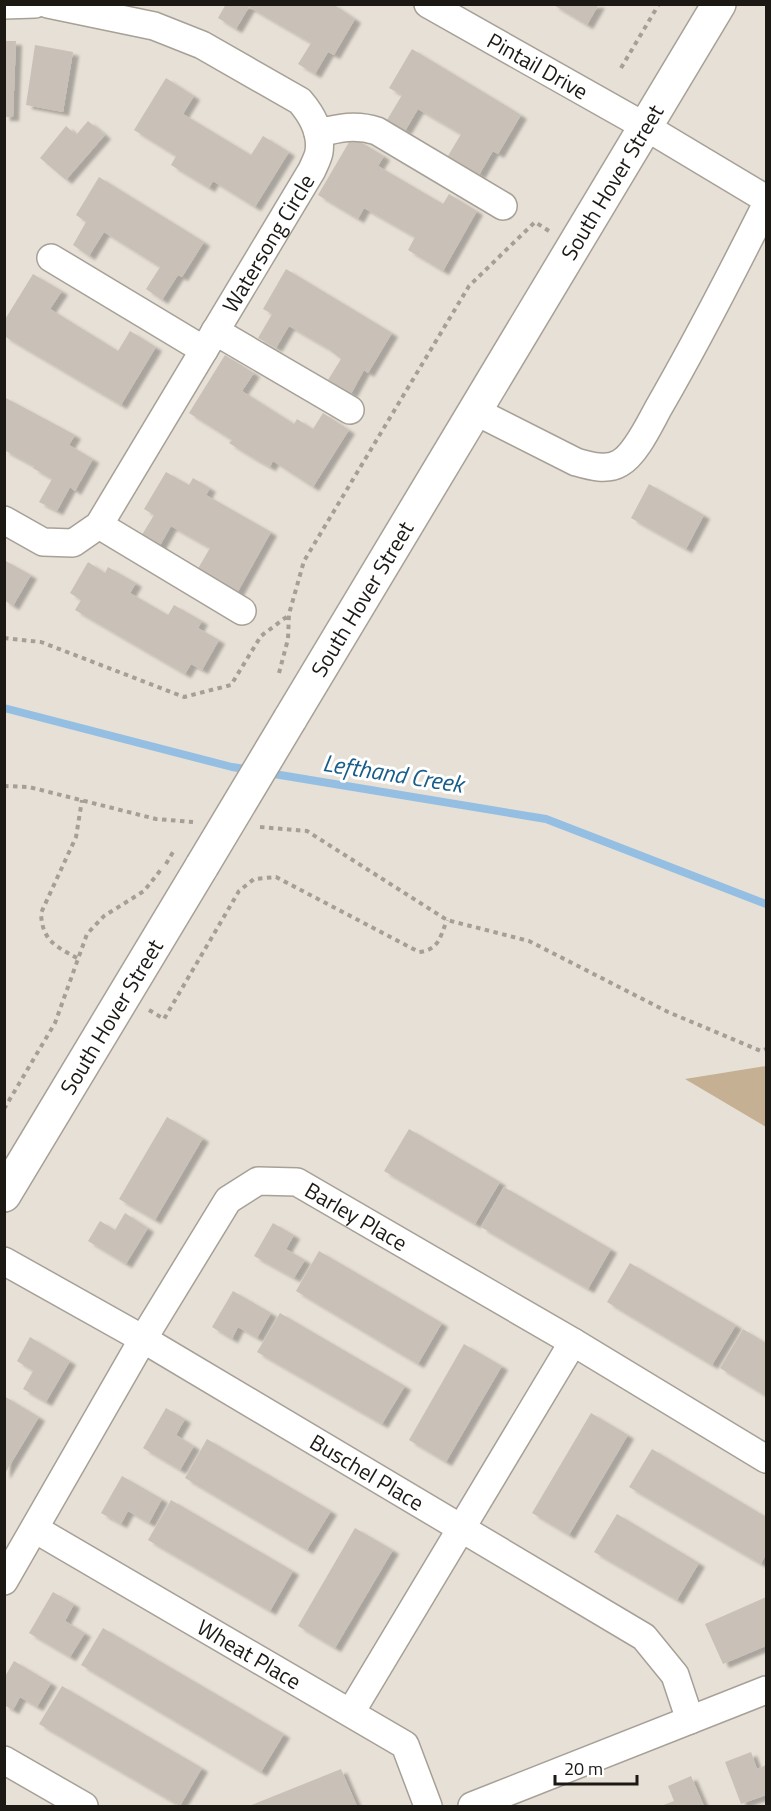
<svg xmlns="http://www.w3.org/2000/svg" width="771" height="1811" font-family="'Titillium Web',sans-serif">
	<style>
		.green { fill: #c5b093 }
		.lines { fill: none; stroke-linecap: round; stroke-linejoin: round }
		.stream { stroke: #94bfe2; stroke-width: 8 }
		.building { fill: #c9c1b7; filter: url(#shadow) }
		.minor-casing { stroke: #a7a096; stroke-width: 30 }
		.major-casing { stroke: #a7a096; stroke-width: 36 }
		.path { stroke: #a59f97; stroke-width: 4; stroke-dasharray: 4.5 4.5; stroke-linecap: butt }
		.minor { stroke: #fff; stroke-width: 27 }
		.major { stroke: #fff; stroke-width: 33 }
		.major-bridge-casing { stroke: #a7a096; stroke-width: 36; stroke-linecap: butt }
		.path-bridge { stroke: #a59f97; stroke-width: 4; stroke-dasharray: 4.5 4.5; stroke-linecap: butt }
		.major-bridge { stroke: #fff; stroke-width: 33 }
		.labels { text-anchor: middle; stroke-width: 6; stroke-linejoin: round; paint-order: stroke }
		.street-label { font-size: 22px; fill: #1c1915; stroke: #fff }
		.water-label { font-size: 24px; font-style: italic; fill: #185d89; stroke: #fff }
	</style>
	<defs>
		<filter id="shadow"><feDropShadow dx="6" dy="4" stdDeviation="1.5" flood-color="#0004"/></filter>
	</defs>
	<rect width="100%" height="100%" fill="#e7e0d6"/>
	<path class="green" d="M766,1066V1127L685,1079Z"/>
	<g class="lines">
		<path class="stream" d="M4,708L232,767L252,770
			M268,773L546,819L766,904"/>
	</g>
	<path class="building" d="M226,4H333L355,19L334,55L328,52L315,74L298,64L311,43L249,7L236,29L218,18Z
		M552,4H599L587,25Z
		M4,41H16L13,117H4Z
		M35,45L73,52L63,112L26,105Z
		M412,49L521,115L498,154L493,151L479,175L448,156L461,134L418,109L405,131L387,120L402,95L389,88Z
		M166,78L194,96L183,114L251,155L263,136L289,152L255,207L213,181L209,188L171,165L176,156L134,130Z
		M88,121L105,135L66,180L40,158L66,126L76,135Z
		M352,137L384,156L378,166L443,204L449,194L477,211L443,271L408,250L415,237L364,208L358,219L318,195Z
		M99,177L204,242L182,277L178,275L162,300L146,289L160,267L104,232L89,256L73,245L86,222L76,215Z
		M286,269L392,333L368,373L364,370L351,394L328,380L341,359L327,348L289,326L276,348L258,338L272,314L263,309Z
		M33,274L62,291L50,309L118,351L130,331L156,347L121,405L4,336V321Z
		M225,355L254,373L242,391L294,424L297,419L313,429L323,413L349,430L313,487L273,461L270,467L250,456L229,443L232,440L189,413Z
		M4,397L75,435L69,445L93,459L75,491L70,487L57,511L39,502L52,479L33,468L34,466L4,450Z
		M166,472L189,485L193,478L210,488L206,495L271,532L236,595L196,572L210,548L171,526L158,549L140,538L154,515L144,509Z
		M649,484L704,515L686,549L631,518Z
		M4,560L31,575L13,606L4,600Z
		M88,562L105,573L108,567L136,583L130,593L168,615L174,605L202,621L198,628L219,640L202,670L191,664L185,674L75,610L81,600L70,593Z
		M167,1117L203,1138L155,1220L119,1199Z
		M409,1129L500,1182L475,1224L384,1171Z
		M504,1187L611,1249L588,1289L481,1227Z
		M125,1213L148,1228L126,1264L88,1241L100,1221L115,1230Z
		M273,1223L294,1235L286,1249L305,1260L294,1278L254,1256Z
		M319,1251L442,1323L418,1364L296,1291Z
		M630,1263L736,1325L712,1365L607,1302Z
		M233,1291L271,1313L257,1338L238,1327L232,1339L212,1327Z
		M280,1313L405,1386L382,1424L257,1352Z
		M743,1329L766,1343V1396L720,1368Z
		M30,1337L70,1361L46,1402L23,1389L33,1371L17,1361Z
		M464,1344L502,1366L446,1462L409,1440Z
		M4,1396L39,1417L4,1475Z
		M166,1408L185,1419L176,1435L194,1446L180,1470L143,1448Z
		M591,1413L628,1435L569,1535L532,1513Z
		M207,1439L331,1511L307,1550L185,1478Z
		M652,1449L766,1517V1554L761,1564L629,1487Z
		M122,1476L162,1499L149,1523L128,1511L121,1524L101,1513Z
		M171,1500L293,1571L270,1611L148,1540Z
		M617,1514L699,1563L677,1600L594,1552Z
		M355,1528L393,1550L335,1648L298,1626Z
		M53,1592L74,1604L65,1621L85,1633L70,1657L29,1633Z
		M766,1597V1646L723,1664L705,1624Z
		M103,1628L284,1734L261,1772L81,1665Z
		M14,1661L51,1683L37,1707L20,1697L13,1710L4,1705V1678Z
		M62,1686L202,1768L180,1806L39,1724Z
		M751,1752L757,1769L766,1765V1795L741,1804L725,1762Z
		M341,1769L357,1806H249Z
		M691,1776L704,1806H661L674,1801L668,1786Z"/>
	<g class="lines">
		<defs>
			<g id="minor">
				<path id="s1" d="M428,4L646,127L766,199"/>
				<path d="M4,5L35,4"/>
				<path d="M318,133C339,128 356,124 377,131L503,206"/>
				<path d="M51,258L204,350"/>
				<path d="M215,331L350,410"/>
				<path d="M475,411L576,462C590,466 607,471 620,463C636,454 650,423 659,407C697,341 732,273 766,205"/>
				<path id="s2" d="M4,520L43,542L73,543L99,525L312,170C314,165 318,158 319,152C322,132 312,115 300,101L202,45L154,26L48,4"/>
				<path d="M99,525L242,611"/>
				<path id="s3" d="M4,1261L143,1339L644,1637L675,1675L690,1720"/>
				<path id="s4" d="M35,1529L405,1745L428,1806"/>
				<path id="s5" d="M4,1581L143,1339L228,1200L258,1181L297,1182L573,1342L766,1459"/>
				<path d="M351,1712L573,1342"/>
				<path d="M4,1760L84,1806"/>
				<path d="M472,1806L766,1690"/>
			</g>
			<g id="major">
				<path id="s6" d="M290,719L719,4"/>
				<path id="s7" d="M4,1195L202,866"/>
			</g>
		</defs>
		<use href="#minor" class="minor-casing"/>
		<use href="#major" class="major-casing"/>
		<path class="path" d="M621,68L659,4
			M4,638L41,642L184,697L231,685L261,636L289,615
			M279,673L288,639L289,614L304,561L469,286L535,222L549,231
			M4,786L29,787L156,819L193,822
			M260,827L307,831L447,920L529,941L668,1012L761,1051L766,1049
			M77,958C55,946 42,940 41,913L76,837L82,800
			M149,1010L164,1019L239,891L254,879L276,877L419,952C439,950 440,937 447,920
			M4,1109L55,1023L87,934L104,916L144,891L163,867"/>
		<use href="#minor" class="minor"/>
		<use href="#major" class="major"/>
		<defs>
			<path id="major-bridge" d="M202,866L290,719"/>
		</defs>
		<use href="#major-bridge" class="major-bridge-casing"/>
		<path class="path-bridge" d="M166,864L173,852"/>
		<use href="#major-bridge" class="major-bridge"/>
	</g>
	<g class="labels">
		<g class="street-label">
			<text dy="8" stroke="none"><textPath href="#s1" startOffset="126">Pintail Drive</textPath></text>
			<text dy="8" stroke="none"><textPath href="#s6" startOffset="626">South Hover Street</textPath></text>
			<text dy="8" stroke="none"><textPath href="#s2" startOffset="435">Watersong Circle</textPath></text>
			<text dy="8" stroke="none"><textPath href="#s6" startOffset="140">South Hover Street</textPath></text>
			<text dy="8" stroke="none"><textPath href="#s7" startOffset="208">South Hover Street</textPath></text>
			<text dy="8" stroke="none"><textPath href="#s5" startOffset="585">Barley Place</textPath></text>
			<text dy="8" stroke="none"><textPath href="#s3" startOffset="420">Buschel Place</textPath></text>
			<text dy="8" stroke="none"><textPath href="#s4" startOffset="248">Wheat Place</textPath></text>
		</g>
		<g class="water-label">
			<text transform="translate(393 774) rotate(9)" y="8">Lefthand Creek</text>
		</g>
	</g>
	<rect width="771" height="1811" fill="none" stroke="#1c1915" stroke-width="12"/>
	<path d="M555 1775v9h82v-9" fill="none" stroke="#1c1915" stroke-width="3"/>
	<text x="564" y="1775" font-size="18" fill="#1c1915" stroke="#ffffff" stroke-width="4.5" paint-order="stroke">20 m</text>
</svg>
